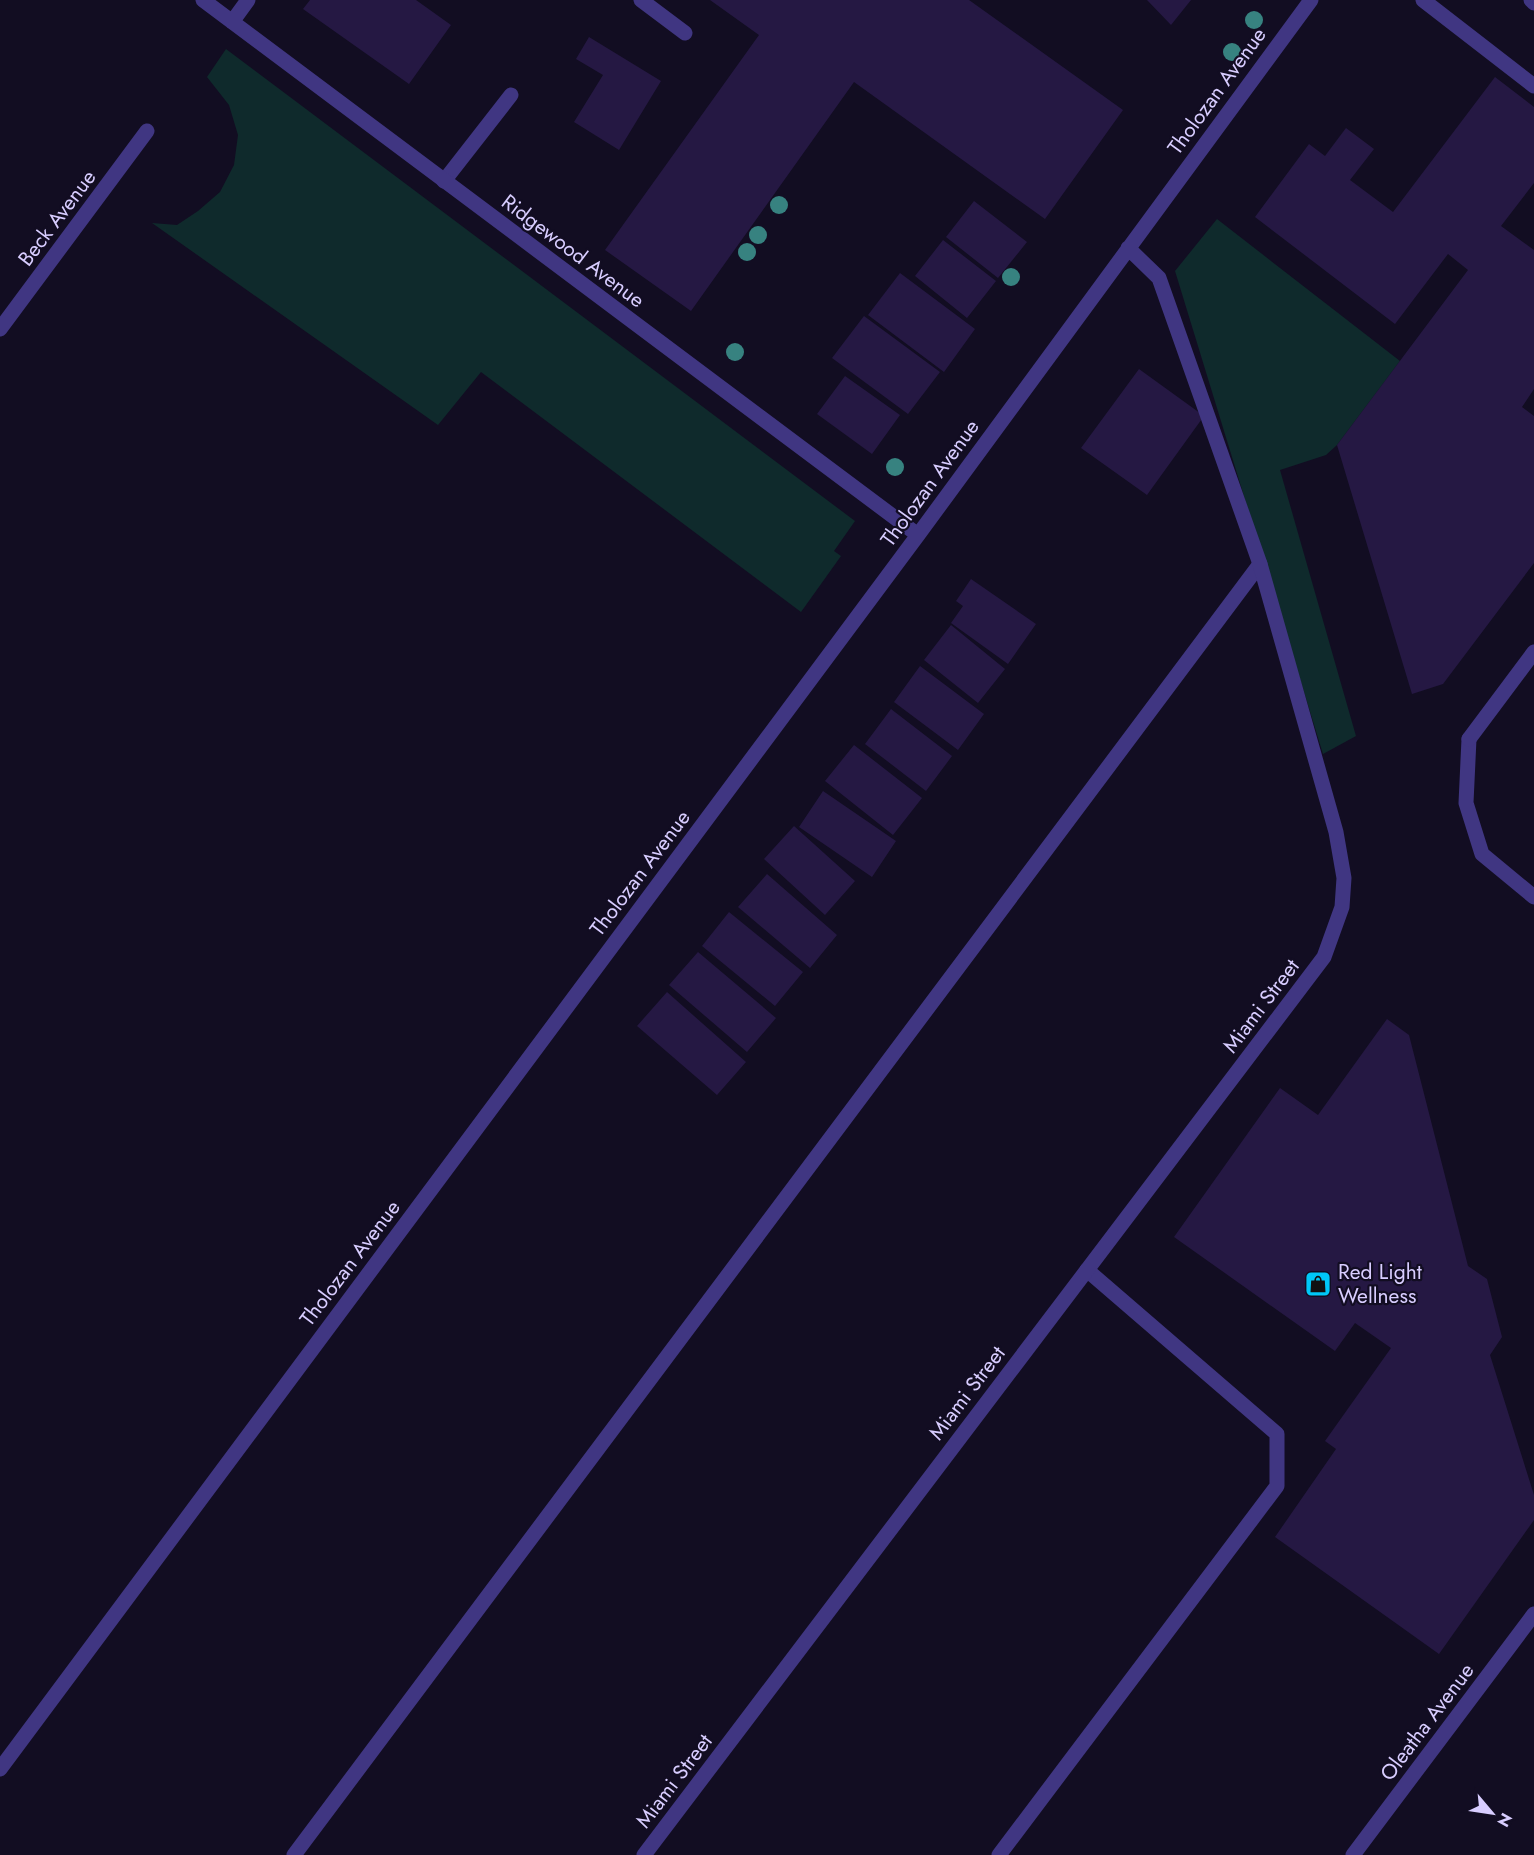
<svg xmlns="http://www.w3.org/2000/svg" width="1534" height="1855" font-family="Jost,sans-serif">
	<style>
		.green { fill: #0f2a2c }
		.building { fill: #251843 }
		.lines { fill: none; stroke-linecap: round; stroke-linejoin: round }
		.service { stroke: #403682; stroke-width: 15 }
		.minor { stroke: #403682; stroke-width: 15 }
		.tree { fill: #378280 }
		.labels { text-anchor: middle; stroke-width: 4.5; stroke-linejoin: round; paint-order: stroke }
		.street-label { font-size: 21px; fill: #d8cdff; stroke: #120d22 }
		.poi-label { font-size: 21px; fill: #d8cdff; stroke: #120d22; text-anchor: start }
	</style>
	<rect width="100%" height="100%" fill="#120d22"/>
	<path class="green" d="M226,49L855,521L834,551L841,556L801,612L481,372L438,425L152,223L177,225L198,211L220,192L234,165L238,135L229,105L207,77Z
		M1217,219L1400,361L1337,445L1326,455L1280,470L1356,736L1323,754L1175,271Z"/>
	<path class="building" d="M310,0H416L451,25L409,84L303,9Z
		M710,0H969L1123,110L1045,219L854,82L691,311L605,250L759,35Z
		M1147,0H1191L1171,25Z
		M589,37L661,81L619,150L574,122L603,75L576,59Z
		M1495,77L1534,107V183L1501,226L1534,250V389L1522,407L1534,416V563L1443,684L1412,694L1337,445L1468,270L1448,254L1395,324L1255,217L1309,144L1325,156L1346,128L1374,149L1350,180L1393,212Z
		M974,201L1027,242L998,278L946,237Z
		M943,240L996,281L967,318L915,276Z
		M900,273L975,329L944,372L868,315Z
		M864,316L940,372L908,414L832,358Z
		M1139,369L1204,416L1147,495L1081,448Z
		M845,376L900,415L872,454L817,414Z
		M971,579L1036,624L1008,664L951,623L963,606L956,601Z
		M951,625L1005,669L978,703L924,660Z
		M920,666L984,714L958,750L894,702Z
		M891,709L952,756L926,791L865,744Z
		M854,745L922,798L893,835L825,781Z
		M823,791L896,841L872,877L799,827Z
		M794,826L855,881L825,915L764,859Z
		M767,874L837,935L810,968L738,907Z
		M729,912L803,972L775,1006L702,946Z
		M698,952L776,1018L747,1052L669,985Z
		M667,992L746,1062L717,1095L637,1026Z
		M1387,1019L1409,1035L1468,1266L1487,1279L1502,1337L1490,1355L1534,1495V1520L1439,1654L1275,1537L1336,1449L1325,1441L1391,1348L1355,1323L1335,1351L1174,1237L1280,1088L1318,1115Z"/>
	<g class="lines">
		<path class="service" d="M641,0L685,33
			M1423,0L1534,86
			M1531,0L1534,3
			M444,181L511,95
			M1469,739L1466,803L1482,854L1534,897
			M294,1855L1260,564
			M999,1855L1277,1486V1434L1087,1270"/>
		<path class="minor" d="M203,0L918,535
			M232,22L248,0
			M0,329L147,131
			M1469,739L1534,652
			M0,1769L918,535L1311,0
			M644,1855L1324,957L1342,907L1344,878L1336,832L1260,564L1159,278L1128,248
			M1353,1855L1534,1614"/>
	</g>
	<g class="tree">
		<circle cx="1254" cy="20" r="9"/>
		<circle cx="1232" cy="52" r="9"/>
		<circle cx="779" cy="205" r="9"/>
		<circle cx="758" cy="235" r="9"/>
		<circle cx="747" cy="252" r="9"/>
		<circle cx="1011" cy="277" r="9"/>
		<circle cx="735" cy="352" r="9"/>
		<circle cx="895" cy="467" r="9"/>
	</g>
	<defs>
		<symbol id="shop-square" viewBox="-11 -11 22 22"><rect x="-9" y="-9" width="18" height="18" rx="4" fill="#00c8f8" stroke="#120d22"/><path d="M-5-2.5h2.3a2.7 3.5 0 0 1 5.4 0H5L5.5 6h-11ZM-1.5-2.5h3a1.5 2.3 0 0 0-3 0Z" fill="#111"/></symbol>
	</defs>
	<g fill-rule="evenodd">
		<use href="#shop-square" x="1303" y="1269" width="30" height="30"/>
	</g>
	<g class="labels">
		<g class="street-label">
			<text transform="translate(1217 91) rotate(-54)" y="7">Tholozan Avenue</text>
			<text transform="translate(57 218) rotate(-53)" y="7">Beck Avenue</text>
			<text transform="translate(573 251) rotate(37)" y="7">Ridgewood Avenue</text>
			<text transform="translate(930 483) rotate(-54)" y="7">Tholozan Avenue</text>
			<text transform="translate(640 873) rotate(-53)" y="7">Tholozan Avenue</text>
			<text transform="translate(1261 1006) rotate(-53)" y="7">Miami Street</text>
			<text transform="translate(350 1263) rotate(-53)" y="7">Tholozan Avenue</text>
			<text transform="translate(967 1393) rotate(-53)" y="7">Miami Street</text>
			<text transform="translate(1427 1722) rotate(-53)" y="7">Oleatha Avenue</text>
			<text transform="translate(674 1781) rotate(-53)" y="7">Miami Street</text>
		</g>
		<g class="poi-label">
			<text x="1338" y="1279">Red Light<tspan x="1338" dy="24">Wellness</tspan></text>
		</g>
	</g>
	<g transform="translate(1492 1813) rotate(119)" stroke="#120d22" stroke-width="4.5" paint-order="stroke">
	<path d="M0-4.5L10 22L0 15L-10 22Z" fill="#d8cdff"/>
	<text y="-9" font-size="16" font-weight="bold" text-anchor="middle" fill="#d8cdff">N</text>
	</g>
</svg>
